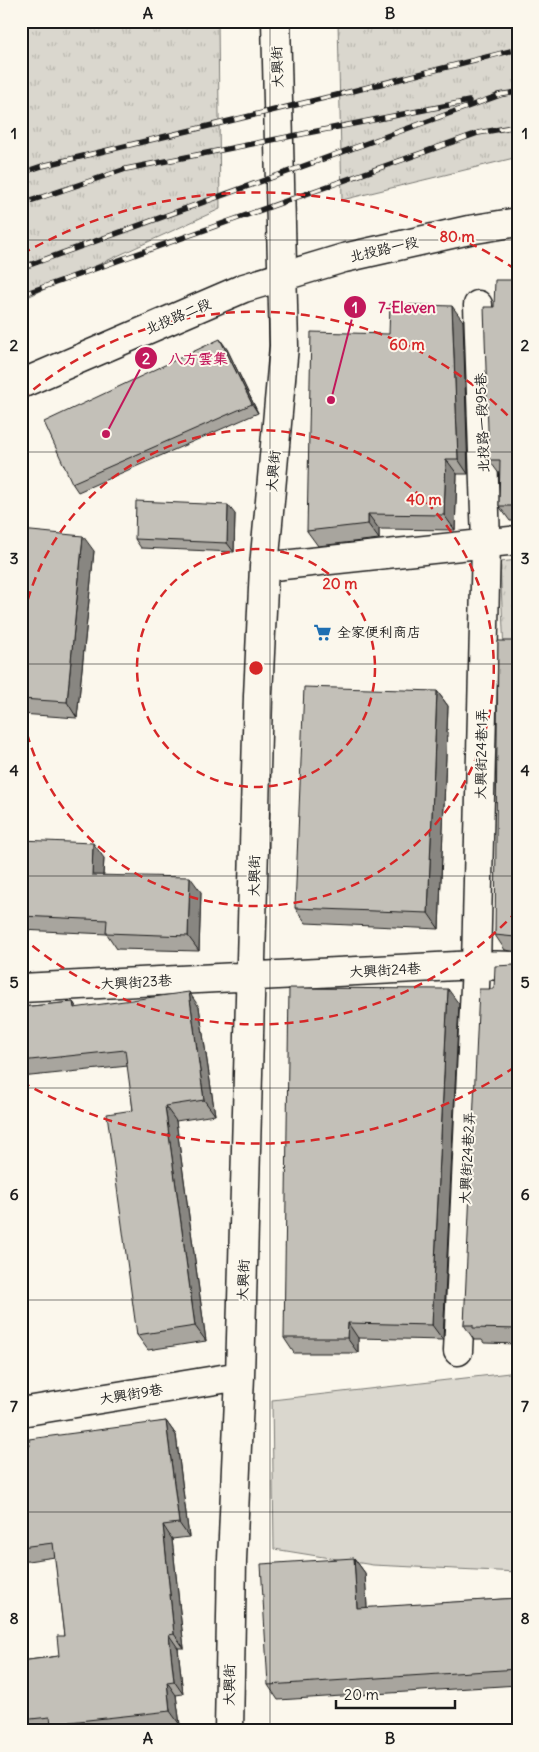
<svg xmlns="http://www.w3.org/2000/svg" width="539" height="1752" font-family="Delius,'LXGW WenKai TC',sans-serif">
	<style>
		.grass { fill: #dad7ce; stroke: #7b7a75 }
		.park { fill: url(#park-tufts); stroke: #7b7a75 }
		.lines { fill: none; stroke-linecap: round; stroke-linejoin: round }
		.minor-casing { stroke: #1c1c1c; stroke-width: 31 }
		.minor { stroke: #fbf7ec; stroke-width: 28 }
		.rail-casing { stroke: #1c1c1c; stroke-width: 5.5 }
		.rail { stroke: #fbf7ec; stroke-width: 4; stroke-dasharray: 11; stroke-linecap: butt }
		.wall { fill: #a8a59e; stroke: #1c1c1c }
		.shaded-wall { fill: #888681; stroke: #1c1c1c }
		.building { fill: #c3c0b8; stroke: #1c1c1c }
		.grid { fill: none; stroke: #1c1c1c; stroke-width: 1; stroke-opacity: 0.55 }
		.ring { fill: none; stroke: #d62828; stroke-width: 2.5; stroke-dasharray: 9 6 }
		.labels { text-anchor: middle; stroke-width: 4; stroke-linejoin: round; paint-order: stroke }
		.street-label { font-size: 14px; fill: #1c1c1c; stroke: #fbf7ec }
		.poi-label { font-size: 14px; fill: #1c1c1c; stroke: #fbf7ec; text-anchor: start }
		.centre { fill: #d62828; stroke: #fbf7ec; stroke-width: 2.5 }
		.ring-label { font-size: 15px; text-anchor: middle; font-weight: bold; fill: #d62828; stroke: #fbf7ec; stroke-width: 4; stroke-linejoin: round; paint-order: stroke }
		.leader { fill: none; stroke: #c2185b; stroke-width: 2 }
		.callout-dot { fill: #c2185b; stroke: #fbf7ec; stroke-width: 2 }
		.mark-label { font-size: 15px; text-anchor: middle; font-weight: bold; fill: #fff }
		.callout-label { font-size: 15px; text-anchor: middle; font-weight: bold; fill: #c2185b; stroke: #fbf7ec; stroke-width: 4; stroke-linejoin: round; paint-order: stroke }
		.neatline { fill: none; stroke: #1c1c1c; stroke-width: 2 }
		.grid-label { font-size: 16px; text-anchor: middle; font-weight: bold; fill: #1c1c1c }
	</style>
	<defs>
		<pattern id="park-tufts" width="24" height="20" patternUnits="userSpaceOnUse" patternTransform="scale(1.25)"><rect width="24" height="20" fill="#dad7ce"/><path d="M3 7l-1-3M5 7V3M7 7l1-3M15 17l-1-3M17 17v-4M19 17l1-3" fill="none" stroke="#bab8b0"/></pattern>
	</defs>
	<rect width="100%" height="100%" fill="#fbf7ec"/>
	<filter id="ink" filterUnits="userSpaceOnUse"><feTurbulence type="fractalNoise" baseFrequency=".02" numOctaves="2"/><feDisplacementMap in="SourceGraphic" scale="10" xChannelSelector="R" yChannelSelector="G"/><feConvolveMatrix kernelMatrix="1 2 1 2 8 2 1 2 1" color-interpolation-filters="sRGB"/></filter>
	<g filter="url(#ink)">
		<path class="grass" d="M518,1372V1572L373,1565L274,1549L272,1400Z"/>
		<path class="park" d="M21,21H218L220,209L21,300Z
			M338,21H518V157L342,200Z
			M518,560V651L504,652L500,562Z"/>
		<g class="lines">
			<defs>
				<path id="minor" d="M21,384L244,288L344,258L469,230L518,222
					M264,567L518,540
					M21,988L476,965L518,966
					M458,1351L476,965L486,542L478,305
					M21,1412L240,1376
					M229,1731L232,1560L240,1376L258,696L264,567L284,346L276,21"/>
			</defs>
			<use href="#minor" class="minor-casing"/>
			<use href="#minor" class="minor"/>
			<defs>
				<path id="rail" d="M498,95L518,92
					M21,173L42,166L337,95L518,49
					M21,204L126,169L469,101
					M21,268L503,94
					M21,295L478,133L518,126"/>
			</defs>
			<use href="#rail" class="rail-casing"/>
			<use href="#rail" class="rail"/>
		</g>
		<path class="wall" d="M518,280V521H510L499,506L500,475L489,460L494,307Z
			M463,321L468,474H457L455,530L379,529V539L318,546L307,531L389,334Z
			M227,349L258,413L78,492L72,483Z
			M235,514L234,552L141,548L135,539Z
			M21,530L94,551L77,718L21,714Z
			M518,641V952L505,950L495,935Z
			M437,691L448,706L439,929L306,923L295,908Z
			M21,840L104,858L103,875L201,892L199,951L117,949L107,934L21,930Z
			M518,962V1344L484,1343L482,1340H474L464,1325L494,989Z
			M73,1002L77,1008L199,1007L215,1115L176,1121L206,1341L148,1350L137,1335L133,1110L128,1066L21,1077V1007Z
			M459,1004L443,1340L358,1338V1353H294L284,1338Z
			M166,1421L176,1435L189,1537L172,1539L184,1648H178L183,1694L176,1695L180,1725L125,1731H21V1661L59,1656L64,1636L55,1557L21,1562V1448Z
			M354,1558L365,1573L367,1608L518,1598V1685L278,1700L268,1685Z"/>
		<path class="shaded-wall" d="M452,306L463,321L468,474L458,459Z
			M220,339L227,349L258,413L252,404Z
			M446,459L457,474L455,530L444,515Z
			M228,505L235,514L234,552L227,543Z
			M368,514L379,529V539L368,524Z
			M83,536L94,551L77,718L67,702Z
			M437,691L448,706L439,929L428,913Z
			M93,843L104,858L102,890L92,875Z
			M190,877L201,892L199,951L188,936Z
			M448,989L459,1004L443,1340L432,1325Z
			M189,992L199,1007L215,1115L204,1100Z
			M73,1002L83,1017L74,1008Z
			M165,1106L176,1121L206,1341L195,1326Z
			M348,1323L358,1338V1353L347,1338Z
			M166,1421L176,1435L189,1537L179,1523Z
			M163,1525L172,1539L184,1648L174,1634Z
			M354,1558L365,1573L368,1624L357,1608Z
			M169,1635L178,1648L183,1694L174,1681Z
			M167,1682L176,1695L180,1725L170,1711Z"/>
		<path class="building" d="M495,280H518V506H499L500,460H489L484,307H494Z
			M390,304L452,306L458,459H446L444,515L368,514V524L307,531L311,332L389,334Z
			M220,339L252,404L72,483L44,422Z
			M136,501L228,505L227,543L135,539Z
			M21,530L83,536L67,702L21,699Z
			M498,641H518V940L515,937L495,935Z
			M304,687L437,691L428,913L295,908Z
			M21,840L93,843L92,875L190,877L188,936L106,933L107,920L21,916Z
			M518,962V1329L473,1328V1325H464L479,989H494L495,966L514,965Z
			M289,988L448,989L432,1325L348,1323L347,1338H284Z
			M189,992L204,1100L165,1106L195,1326L137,1335L107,1114L133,1110L125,1050L21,1061V1007L73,1002L74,1008Z
			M166,1421L179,1523L163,1525L174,1634L169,1635L174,1681L167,1682L170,1711L51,1724L50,1717L21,1720V1661L59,1656L57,1636H64L53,1543L21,1547V1448L30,1446L29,1439Z
			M354,1558L357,1608L518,1598V1669L268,1685L261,1564Z"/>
	</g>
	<path class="grid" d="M270,21V1731M21,240H518M21,452H518M21,664H518M21,876H518M21,1088H518M21,1300H518M21,1512H518"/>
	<g class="ring">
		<circle cx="256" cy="668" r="119"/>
		<path d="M21 629A238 238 0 1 1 21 707"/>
		<path d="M517 911A357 357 0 0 1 22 937M22 399A357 357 0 0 1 517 425"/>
		<path d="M515 1067A476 476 0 0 1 22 1082M22 254A476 476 0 0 1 515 269"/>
	</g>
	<defs>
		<symbol id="supermarket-bare" viewBox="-9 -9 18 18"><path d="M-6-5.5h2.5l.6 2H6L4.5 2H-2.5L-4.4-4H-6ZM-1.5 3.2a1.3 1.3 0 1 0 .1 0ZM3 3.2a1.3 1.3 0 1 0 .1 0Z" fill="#1f6fb2" stroke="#fbf7ec" stroke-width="2.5" paint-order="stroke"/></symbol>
	</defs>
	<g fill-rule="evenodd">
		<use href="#supermarket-bare" x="310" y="620" width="25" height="25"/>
	</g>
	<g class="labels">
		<g class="street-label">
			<text transform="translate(277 67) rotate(-92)" y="5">大興街</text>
			<text transform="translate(384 249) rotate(-13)" y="5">北投路一段</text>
			<text transform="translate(178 316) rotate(-23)" y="5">北投路二段</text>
			<text transform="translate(482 423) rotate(-92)" y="5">北投路一段95巷</text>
			<text transform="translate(273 471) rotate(-85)" y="5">大興街</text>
			<text transform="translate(481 754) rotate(-89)" y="5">大興街24巷1弄</text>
			<text transform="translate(254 876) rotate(-89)" y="5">大興街</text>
			<text transform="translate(385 970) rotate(-3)" y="5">大興街24巷</text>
			<text transform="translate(136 982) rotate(-3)" y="5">大興街23巷</text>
			<text transform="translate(467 1158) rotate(-87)" y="5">大興街24巷2弄</text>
			<text transform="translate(243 1280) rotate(-88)" y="5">大興街</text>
			<text transform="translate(131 1394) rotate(-9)" y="5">大興街9巷</text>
			<text transform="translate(229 1685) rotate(-89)" y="5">大興街</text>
		</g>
		<g class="poi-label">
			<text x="337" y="637">全家便利商店</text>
		</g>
	</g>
	<circle cx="256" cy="668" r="8" class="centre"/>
	<g class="ring-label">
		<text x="457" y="242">80 m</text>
		<text x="407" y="350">60 m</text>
		<text x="424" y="505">40 m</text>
		<text x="340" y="589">20 m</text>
	</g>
	<path class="leader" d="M331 400L355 307M106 434L146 358"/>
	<g class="callout-dot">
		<circle cx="331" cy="400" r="5"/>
		<circle cx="106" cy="434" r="5"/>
		<circle cx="355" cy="307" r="12"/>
		<circle cx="146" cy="358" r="12"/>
	</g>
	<g class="mark-label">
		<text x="355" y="313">1</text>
		<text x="146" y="364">2</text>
	</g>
	<g class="callout-label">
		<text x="407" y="313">7-Eleven</text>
		<text x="198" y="364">八方雲集</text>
	</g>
	<rect width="539" height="1752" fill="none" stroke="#fbf7ec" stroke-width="55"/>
	<path d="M336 1700v8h119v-8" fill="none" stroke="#1c1c1c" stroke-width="2.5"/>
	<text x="344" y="1700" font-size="15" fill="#1c1c1c" stroke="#fbf7ec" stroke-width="4" paint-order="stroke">20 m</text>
	<rect x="28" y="28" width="484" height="1696" class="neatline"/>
	<g class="grid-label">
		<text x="148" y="19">A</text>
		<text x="390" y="19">B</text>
		<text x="14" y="139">1</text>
		<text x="525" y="139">1</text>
		<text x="14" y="351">2</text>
		<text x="525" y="351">2</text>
		<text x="14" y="564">3</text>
		<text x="525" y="564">3</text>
		<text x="14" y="776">4</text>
		<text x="525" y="776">4</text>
		<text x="14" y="988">5</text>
		<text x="525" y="988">5</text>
		<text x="14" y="1200">6</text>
		<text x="525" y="1200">6</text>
		<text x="14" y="1412">7</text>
		<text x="525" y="1412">7</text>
		<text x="14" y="1624">8</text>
		<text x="525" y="1624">8</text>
		<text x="148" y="1744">A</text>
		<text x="390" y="1744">B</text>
	</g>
</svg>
